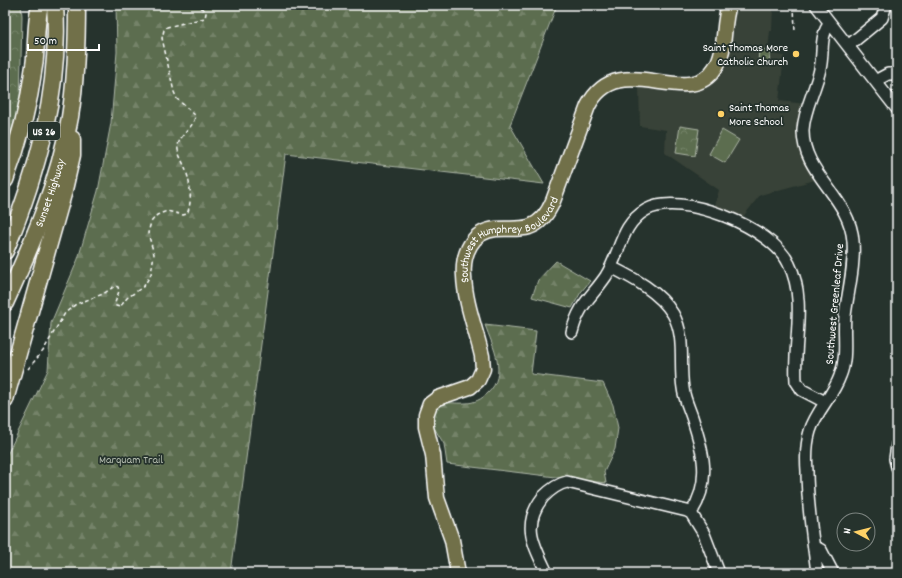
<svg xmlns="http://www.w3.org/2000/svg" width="902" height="578" font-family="Dekko,sans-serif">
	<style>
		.built { fill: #394237 }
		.forest { fill: url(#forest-firs); stroke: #adb6a7 }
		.park { fill: url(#park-crowns); stroke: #adb6a7 }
		.garden { fill: #5b6d4f; stroke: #adb6a7 }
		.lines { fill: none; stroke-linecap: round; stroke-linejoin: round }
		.minor-casing { stroke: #fff; stroke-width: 14 }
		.major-casing { stroke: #fff; stroke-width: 17 }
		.highway-casing { stroke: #fff; stroke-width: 19 }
		.path { stroke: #fff; stroke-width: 1.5; stroke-dasharray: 4 3; stroke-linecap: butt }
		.minor { stroke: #26332d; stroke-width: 11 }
		.major { stroke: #71704a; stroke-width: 14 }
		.highway { stroke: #71704a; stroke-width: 16 }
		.poi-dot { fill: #ffd166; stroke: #26332d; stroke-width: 1.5 }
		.labels { text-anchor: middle; stroke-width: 3.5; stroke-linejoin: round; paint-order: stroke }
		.shield { fill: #26332d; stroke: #bec2c0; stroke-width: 1 }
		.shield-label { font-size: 11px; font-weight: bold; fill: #fff }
		.poi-label { font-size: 12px; fill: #fff; stroke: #26332d; text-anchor: end }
		.street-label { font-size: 12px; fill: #fff; stroke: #26332d }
		.park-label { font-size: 12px; fill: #b5bdb0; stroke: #26332d }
	</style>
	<defs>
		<pattern id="forest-firs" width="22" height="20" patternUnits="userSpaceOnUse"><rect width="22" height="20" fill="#5b6d4f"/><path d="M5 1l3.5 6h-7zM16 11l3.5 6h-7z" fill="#748369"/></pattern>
		<pattern id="park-crowns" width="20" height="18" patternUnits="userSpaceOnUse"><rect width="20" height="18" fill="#5b6d4f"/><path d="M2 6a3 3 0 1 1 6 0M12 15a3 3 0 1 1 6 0" fill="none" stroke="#748369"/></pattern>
	</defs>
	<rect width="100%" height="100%" fill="#26332d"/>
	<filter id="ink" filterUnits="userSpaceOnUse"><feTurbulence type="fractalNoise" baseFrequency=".025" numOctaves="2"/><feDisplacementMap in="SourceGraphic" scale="8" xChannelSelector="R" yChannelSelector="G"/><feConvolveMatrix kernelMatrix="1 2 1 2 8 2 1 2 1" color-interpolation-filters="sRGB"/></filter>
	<g filter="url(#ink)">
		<path class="built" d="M735,5H773L772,31H770L768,49L771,50V54L784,56L779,101L806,104L798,130V138L804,161L815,180L760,195L742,218L714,209L719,190L665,153L666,130L640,126L639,85L700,88L712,83L720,74L729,56Z"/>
		<path class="forest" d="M116,5H557L510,125L544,184L286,154L231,573H5V459L48,370L51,323L78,259L98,191L111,123L117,52Z
			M556,261L590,281L581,292L572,308L532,297L538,280Z
			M485,325L536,331L531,374L603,383L613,405L618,428L615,449L604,472L606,483L447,464L444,444L433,426L432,412C447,399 448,404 466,403C474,403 482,399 488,393C508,374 493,347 485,325Z"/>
		<path class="park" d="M5,5H21L22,16L20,101L17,118L5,159Z
			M759,49L771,50L769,62L766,65L758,63Z
			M680,126L699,129L695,156L676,153Z"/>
		<path class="garden" d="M722,130L739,140L725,163L709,154Z"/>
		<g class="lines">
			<defs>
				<path id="minor" d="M816,5L897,109
					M848,46L882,18L886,5
					M875,81L888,74H897
					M611,267C633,278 660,292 673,314C686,337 679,363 683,388C684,398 689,408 692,417C703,450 712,481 691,513
					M572,332C579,304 591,298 606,276C620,254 621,224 646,210C681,190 773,228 789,264C807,300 793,342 796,381L802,390L825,402
					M897,445L895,459L897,467
					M814,546L821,550L833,573
					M547,573C534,545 521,525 543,497C550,490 557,484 567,482L687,511L691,513L704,534L719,573
					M817,573C813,539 807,505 807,471C806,458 806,444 810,431C816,411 833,396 840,376C848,357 843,336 845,316C848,291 855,266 853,241C850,197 802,174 803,130C804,109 816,89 820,69C824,53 819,36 830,23"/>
				<g id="major">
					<path id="s1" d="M458,573L452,540L437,498L433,455L426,427V415L430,404L438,398L470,387L478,380L483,369L482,356C476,330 465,303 464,276C462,254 472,231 496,229C506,228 519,230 529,227C541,223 548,213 553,201L588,106C619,46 688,112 715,68C727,50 722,25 729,5"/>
				</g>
				<g id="highway">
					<path d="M5,180C19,143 29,105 34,66C37,47 35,24 40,5"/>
					<path d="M5,251C37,174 61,90 55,5"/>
					<path id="s2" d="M5,303C32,244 59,182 70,117C76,80 77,42 77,5"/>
					<path d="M5,400L63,194L72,155V139"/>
				</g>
			</defs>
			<use href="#minor" class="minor-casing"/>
			<use href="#major" class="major-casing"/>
			<use href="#highway" class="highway-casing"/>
			<path class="path" d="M794,5L795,33
				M28,369L43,351L65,313L76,304L103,294L115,286L118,287L119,291L115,303L116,306L120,307L127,298L144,286L151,274L154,254L148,233L151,222L157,215L167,211L183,215L187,214C193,200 190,181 185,168C183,162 179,156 178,150C176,135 195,129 195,115L177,99L174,92L162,38L164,30L167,27L205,18L206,13L199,5
				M5,428L9,413"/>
			<use href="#minor" class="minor"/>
			<use href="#major" class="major"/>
			<use href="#highway" class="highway"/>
		</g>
	</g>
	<g class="poi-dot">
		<circle cx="796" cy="54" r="4"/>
		<circle cx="721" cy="114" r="4"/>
	</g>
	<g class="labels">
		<rect class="shield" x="28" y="122" width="32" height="18" rx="3"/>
		<g class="shield-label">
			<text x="44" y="135">US 26</text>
		</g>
		<g class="poi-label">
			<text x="788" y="51">Saint Thomas More<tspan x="788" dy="14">Catholic Church</tspan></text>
			<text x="729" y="111" text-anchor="start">Saint Thomas<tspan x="729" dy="14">More School</tspan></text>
		</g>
		<g class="street-label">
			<text dy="4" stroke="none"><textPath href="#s2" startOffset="119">Sunset Highway</textPath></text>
			<text dy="4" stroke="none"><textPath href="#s1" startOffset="401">Southwest Humphrey Boulevard</textPath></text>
			<text transform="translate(834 304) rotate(-85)" y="4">Southwest Greenleaf Drive</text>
		</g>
		<g class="park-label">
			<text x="131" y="463">Marquam Trail</text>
		</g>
	</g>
	<rect width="902" height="578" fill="none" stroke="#26332d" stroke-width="20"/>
	<rect x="10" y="10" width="882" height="558" fill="none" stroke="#fff" stroke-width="1.5" filter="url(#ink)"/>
	<g transform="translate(856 532) rotate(277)"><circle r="19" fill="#26332d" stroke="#7d8581"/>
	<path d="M0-3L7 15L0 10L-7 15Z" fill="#ffd166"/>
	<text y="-6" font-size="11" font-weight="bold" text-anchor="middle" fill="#ffffff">N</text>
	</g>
	<path d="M28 44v6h71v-6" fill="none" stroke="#ffffff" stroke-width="2"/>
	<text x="34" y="44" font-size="12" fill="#ffffff" stroke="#26332d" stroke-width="3" paint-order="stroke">50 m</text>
</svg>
